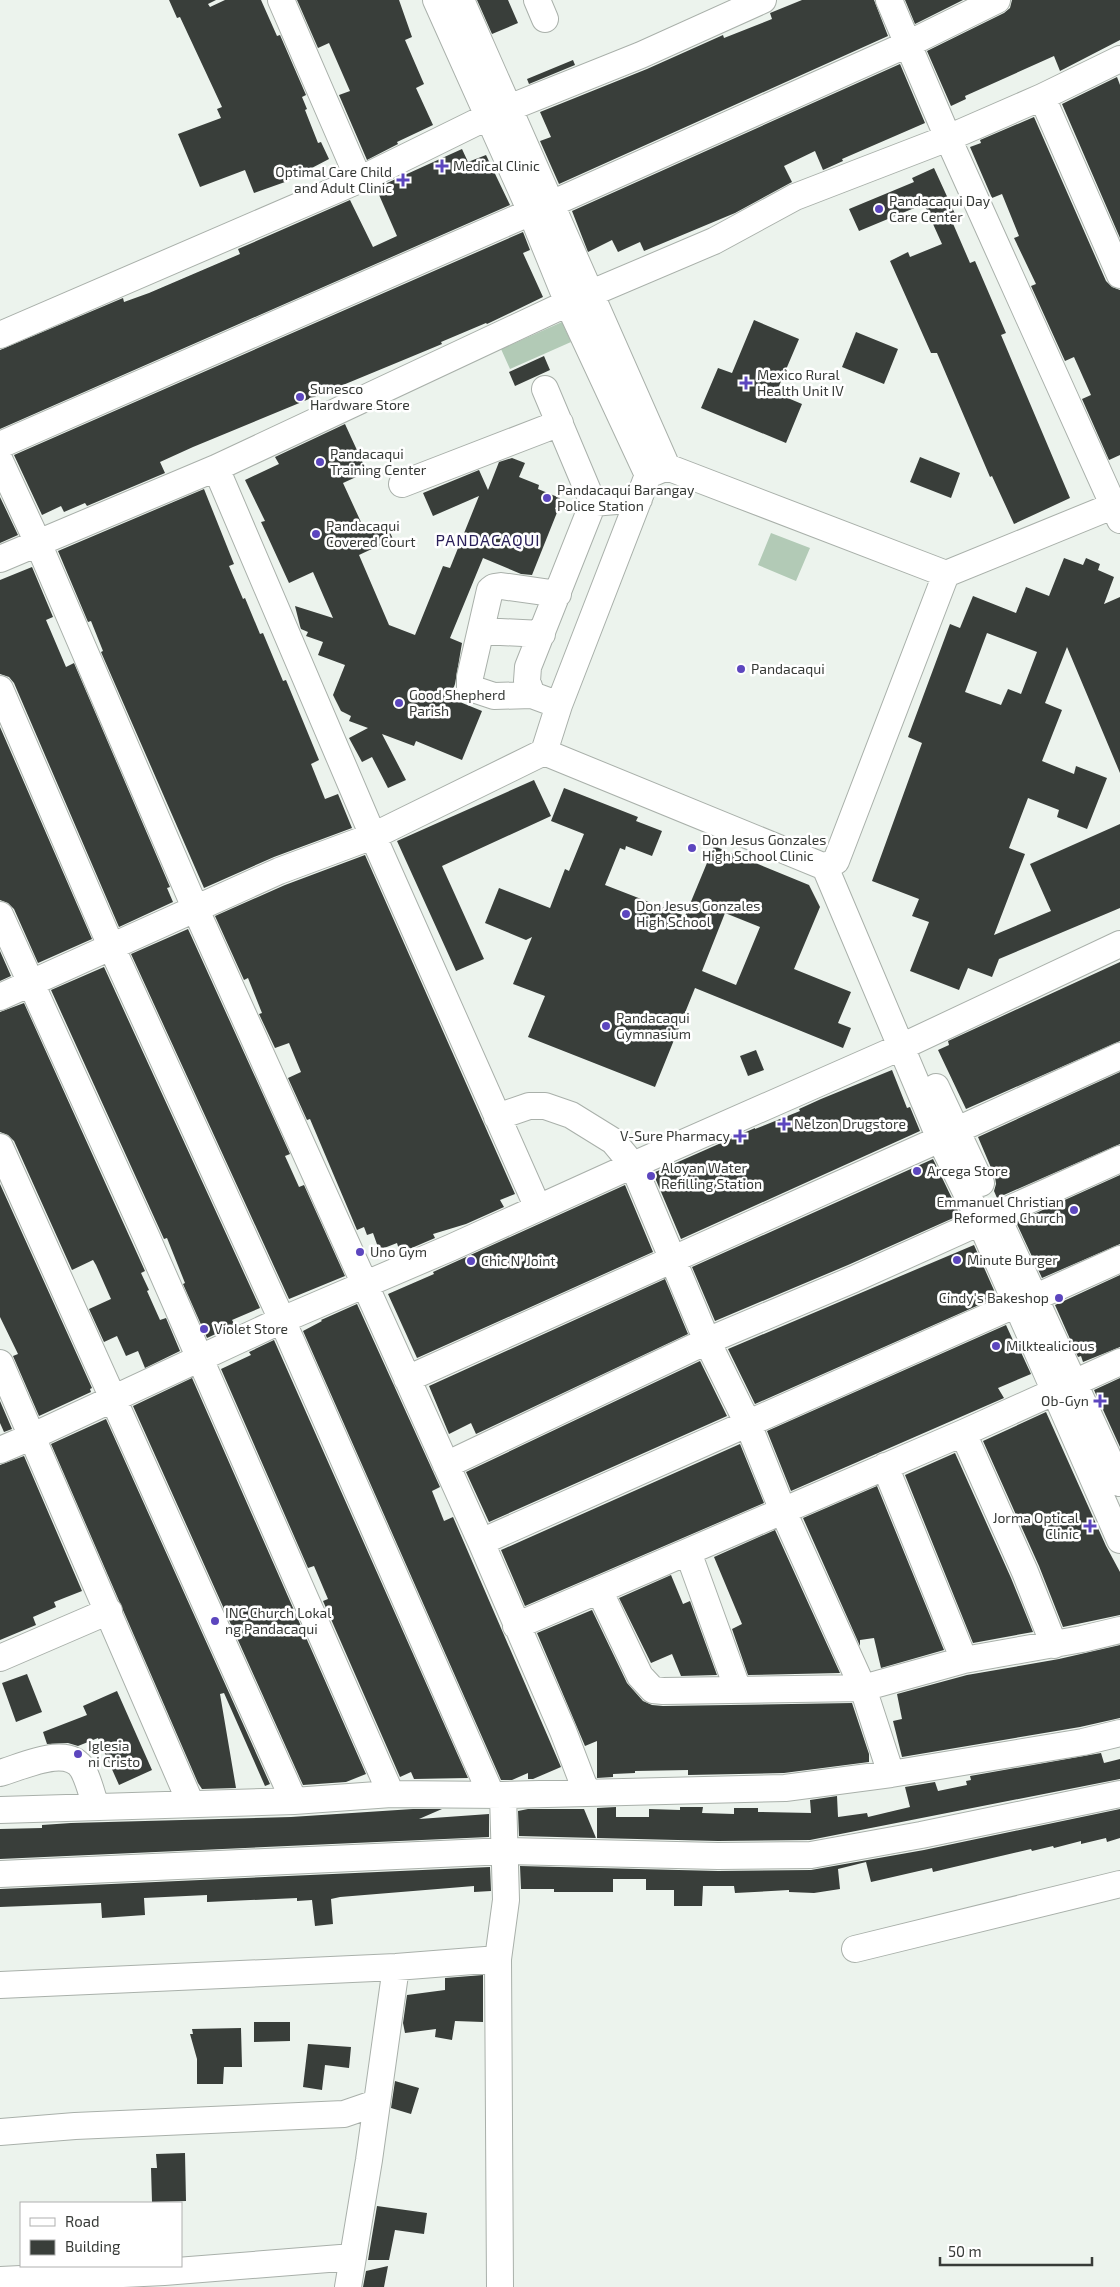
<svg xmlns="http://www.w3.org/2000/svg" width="1120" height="2287" font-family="'Exo 2',sans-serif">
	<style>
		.green { fill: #b2cab6 }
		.building { fill: #393e3a; fill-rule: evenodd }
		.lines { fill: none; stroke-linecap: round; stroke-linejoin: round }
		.minor-casing { stroke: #a9b0aa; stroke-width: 28 }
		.minor { stroke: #fff; stroke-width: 26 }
		.poi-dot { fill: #5c46be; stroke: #fff; stroke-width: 2 }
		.labels { text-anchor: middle; stroke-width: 5; stroke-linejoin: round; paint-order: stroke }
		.poi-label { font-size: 14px; fill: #373a37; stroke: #fff; text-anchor: start }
		.quarter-label { font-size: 16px; letter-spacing: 1px; fill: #291f59; stroke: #fff }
	</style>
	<rect width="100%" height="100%" fill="#ecf3ed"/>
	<path class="green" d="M562,322L571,342L510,369L501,349Z
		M771,533L810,548L796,581L758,565Z"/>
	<path class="building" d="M169,0H216L208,4L210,7L225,0H261L277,36L280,35L306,95L302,97L307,109L305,110L318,143L321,142L329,159L285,182L254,193L245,170L200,187L178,134L221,118L217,109L222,107L180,17L177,18Z
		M297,0H399L412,37L405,40L424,84L416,88L433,125L397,142L398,144L367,160L339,95L350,91L329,43L318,48Z
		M477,0H508L518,23L492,34Z
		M802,0H874L888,36L559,184L540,141L551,137L540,112L647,69L723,35L724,38L772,19L770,13Z
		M905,0H963L915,24Z
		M1012,0H1120V40L1060,71L1054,56L965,96L966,99L951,106L927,51L1004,13L1010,8Z
		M573,60L575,65L529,84L527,79Z
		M900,64L925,123L842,159L843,161L823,170L815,151L784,166L792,182L735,213L644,251L640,242L618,252L612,240L588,252L572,211Z
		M1117,77L1120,85V238L1062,104Z
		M1034,117L1106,281L1112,287L1120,290V455L1109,460L1082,399L1091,395L1074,357L1065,361L1031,286L1036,284L1014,238L1019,236L1002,194L992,198L970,147L981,143L980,140Z
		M462,149L468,162L486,155L510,205L0,429V350L123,298L124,302L149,293L240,254L238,249L350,200L373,247L397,236L376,188Z
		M934,168L956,216L951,219L970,263L975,261L1006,333L1001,335L1070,498L1014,524L992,476L990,477L937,353H931L890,261L908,252L910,257L942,244L924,204L859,231L849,209L914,182L912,178Z
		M523,232L530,250L523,253L543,297L487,324L486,323L441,342L442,344L401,361L193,447L160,462L165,473L87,506L85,503L64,512L61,506L42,515L14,455Z
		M754,320L799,339L776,393L802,404L786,443L701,408L718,368L732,373Z
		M856,332L898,349L884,384L842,367Z
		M544,356L550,370L515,386L509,372Z
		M345,424L367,472L343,483L366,533L386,524L393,539L359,555L389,625L415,635L443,566L450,568L479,496L433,516L423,493L479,470L488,490L499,462L512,458L525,463L519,477L539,485L538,489L560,498L555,509L558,510L532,575L521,574L483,558L450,638L462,643L455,684L450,698L482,711L462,760L416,741L414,746L382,734L406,780L388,788L372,757L362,762L349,738L368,728L349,721L351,716L341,711L333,695L345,665L318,655L323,642L306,636L308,632L301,629L300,626L295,606L333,618L313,572L289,583L261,522L265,521L245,480L279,464L275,457Z
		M920,457L960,473L951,498L910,482Z
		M204,489L234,564L229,566L243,599L245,598L260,634L263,633L283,681L286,680L319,760L311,764L325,799L338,794L352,828L274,857L204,888L101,652L103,651L91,621L88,622L58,551Z
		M0,497L18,535L0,543Z
		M1064,558L1083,565L1086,558L1100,564L1098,570L1114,577L1104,604L1120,597V773L1067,647L1045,703L1062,710L1042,761L1074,774L1076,766L1107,778L1087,829L1057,817L1059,810L1028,798L1009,848L1025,854L994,935L1051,911L1030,864L1120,824V908L999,959L992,977L968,968L959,990L910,971L929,922L912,916L919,899L872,881L922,743L908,737L950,624L960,628L973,596L1016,613L1026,587L1049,596ZM987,633L1037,652L1021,694L1008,689L1001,705L965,692Z
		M32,567L53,617L46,620L66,667L74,663L170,887L167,888L173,902L119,927L14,683L9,677L0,674V580Z
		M0,727L92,939L38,963L14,909L8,903L0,900Z
		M534,780L551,816L442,866L484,959L456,971L397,841Z
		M564,788L638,817L636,821L662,831L652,856L626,846L625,850L620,848L605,885L685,916L714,846L809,885L820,907L794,969L851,992L838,1023L851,1028L843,1048L695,988L655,1087L528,1037L545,996L513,984L532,937L526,940L485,923L499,888L550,908L565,869L569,871L584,834L551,821ZM725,913L760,927L736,985L702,971Z
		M365,855L515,1194L500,1200L504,1207L466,1224L433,1234L435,1238L400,1253L397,1243L379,1250L373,1233L367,1235L364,1227L357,1230L310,1119L307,1120L288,1078L301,1072L289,1043L275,1048L259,1014L262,1013L248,978L244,980L215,916L285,885Z
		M188,929L290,1154L285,1156L299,1187L304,1185L345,1276L289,1299L131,954Z
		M0,951L11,976L0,981Z
		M1120,962V1041L966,1109L938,1050L949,1045L948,1041Z
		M104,967L260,1308L232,1320L235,1325L207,1338L183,1284L185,1283L167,1238L164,1239L51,990Z
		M24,1003L145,1271L141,1273L149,1290L147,1291L160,1320L166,1318L180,1351L145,1368L138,1351L126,1356L117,1336L104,1342L89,1309L111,1299L96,1265L93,1260L72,1270L14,1141L8,1135L0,1132V1012Z
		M756,1050L764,1070L748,1076L740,1056Z
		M892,1070L907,1108L910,1107L920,1131L681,1239L653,1173L755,1128V1129L800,1111L799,1109L821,1099Z
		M1120,1072V1144L997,1198L994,1191L996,1184L995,1177L978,1137Z
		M933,1159L960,1215L848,1265L715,1321L692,1267Z
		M1120,1175V1244L1042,1278L1016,1222Z
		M0,1184L92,1388L90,1389L91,1392L39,1416L13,1356L18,1354L0,1317Z
		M625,1185L653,1252L417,1358L388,1294L434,1274L433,1272Z
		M974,1245L997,1297L755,1404L728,1349Z
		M1120,1275V1347L1083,1362L1081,1356L1078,1357L1055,1305Z
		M665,1279L688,1334L476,1434L471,1423L449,1434L429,1386Z
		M357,1304L440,1487L432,1491L444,1521L453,1517L561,1767L533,1779H528V1773L512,1780H501L303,1331L322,1321L321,1320Z
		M1006,1325L1017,1349L1019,1348L1031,1374L998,1388L1004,1398L791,1491L767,1431Z
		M274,1340L468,1778L414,1779L411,1772L400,1777L323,1601L328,1599L314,1566L308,1568L221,1369L251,1355L249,1352Z
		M700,1361L727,1416L489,1522L466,1472Z
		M192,1378L366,1774L346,1782L303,1785L133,1406Z
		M1120,1378V1447L1094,1390Z
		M0,1401L12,1429L4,1432L0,1423Z
		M1046,1412L1106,1546L1120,1572V1615L1063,1627L1039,1566L983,1441Z
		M106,1419L270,1784L265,1786L224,1693L220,1694L236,1788L202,1789L198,1783L51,1444Z
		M740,1444L764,1503L525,1606L501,1550Z
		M955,1453L1011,1578L1033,1632L973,1643L905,1475Z
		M24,1456L82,1591L54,1602L56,1607L33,1617L36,1625L0,1640V1465Z
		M877,1486L944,1650L881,1668L874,1638L860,1640V1646L803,1518Z
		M775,1530L840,1673L748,1675L732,1629L742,1624L714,1557Z
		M671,1575L683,1604L690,1601L717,1675L681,1676L672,1654L651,1663L619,1598Z
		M592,1610L627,1683L643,1701L652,1705L663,1706L852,1703L869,1754V1762L784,1773L688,1775V1770L635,1771V1773L613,1774V1777L597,1778V1741L585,1746L537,1633Z
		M1120,1645V1718L1080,1727L902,1757L893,1721L902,1719L897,1694L967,1675L1059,1659Z
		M27,1674L42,1712L16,1722L2,1683Z
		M117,1691L152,1770L119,1785L98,1738L78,1746L68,1743L47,1744L43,1732L87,1715L83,1706Z
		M1101,1753L1104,1763L1120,1759V1779L810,1840L718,1841L597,1838V1808L616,1807V1817H649V1809L680,1810V1807H703L702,1813L734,1814V1808H758V1812L811,1813L810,1800L837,1796L838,1817L867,1813L868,1817L910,1807L905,1787L935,1782L938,1791L967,1785L966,1781L971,1780L970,1776Z
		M413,1809H442L419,1819L489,1814V1837L0,1859V1829L42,1828V1825L71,1823L291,1817Z
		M528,1809H584L596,1838L519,1836L518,1811Z
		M1120,1809V1838L1107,1842L1106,1838L1081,1844V1841L1054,1848L1053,1846L1032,1851L1031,1849L954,1867L933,1872L932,1868L871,1882L866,1862L838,1869L840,1889L814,1893L789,1892V1890L735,1893L734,1886H703L702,1906H674V1890H646V1879H613V1892H554V1889H521L520,1866L718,1871L811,1870L924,1850Z
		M490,1867L491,1891L474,1892V1886L340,1897L331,1899L333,1924L315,1926L312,1900L297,1901V1898L207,1902V1895L144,1898L145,1915L102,1918L101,1903L0,1907V1889Z
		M483,1975V2022L455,2021L452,2040L435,2037L436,2029L405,2033L403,2023L407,1995L445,1990V1978Z
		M254,2022H290V2041L254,2042Z
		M241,2028L242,2067H224L223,2084H197V2059L190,2034H193L192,2029Z
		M308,2044L351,2047L349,2068L325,2065L322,2090L303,2087Z
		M395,2081L419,2088L411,2114L391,2108Z
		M185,2153L186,2201L152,2202L151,2168H157L156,2154Z
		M377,2206L427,2213L424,2234L395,2230L389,2260H368Z
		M388,2266L384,2287H363L366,2271Z"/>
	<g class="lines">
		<defs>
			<path id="minor" d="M281,0L359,180
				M436,0L531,212L568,303L648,475
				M461,0L667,467
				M537,0L545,19
				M889,0L948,138L1120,520
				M1042,97L1120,275
				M551,204L908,44L997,0
				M0,335L359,180L489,116L641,55L763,0
				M545,389L593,503
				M0,445L531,212
				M0,461L38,543L196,910L481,1542L563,1731L586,1791
				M216,468L373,836L538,1208
				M402,484L560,423
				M0,559L216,468L568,303L714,241L795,197L948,138L1042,97L1120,59
				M481,631L542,634
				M0,689L111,946L282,1320L491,1794
				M532,695L494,696L470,688V677L490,590L494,587L501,586L558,594
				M559,705L532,695L527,681L528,667L593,503L639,499
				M544,752L825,867L836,861L946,574
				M825,867L940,1139L980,1221L1120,1540
				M0,915L147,1238L391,1794
				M0,997L279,871L373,836L544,752L559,705L648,475L667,467L946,574L1120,503
				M936,1087L981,1183
				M497,1117L529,1106H545L571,1115L613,1141L633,1165L707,1341L748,1424L783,1511L863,1688L891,1774
				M957,1130L1120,1056
				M0,1147L294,1801
				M1002,1227L1120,1483
				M1036,1297L1120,1259
				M0,1363L191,1804
				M407,1379L940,1139
				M963,1433L1025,1572L1054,1645
				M0,1450L33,1436L282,1320L450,1248L633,1165L901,1047L1120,944
				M446,1465L707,1341L854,1279L1120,1159
				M885,1466L964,1660
				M481,1542L1017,1304
				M688,1552L738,1690
				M599,1590L640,1676L653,1690L663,1691L863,1688L964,1660L1082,1639L1120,1630
				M516,1626L963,1433L1120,1362
				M0,1658L109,1611
				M0,1773C22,1767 69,1743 83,1770C89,1781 92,1795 96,1807
				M0,1810L294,1801L391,1794L503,1795L785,1788L891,1774L1083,1742L1120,1733
				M0,1874L506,1851L718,1856L811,1855L921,1835L1120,1794
				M855,1949L1120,1884
				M0,1985L396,1967L498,1959
				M0,2132L75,2126L344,2114L376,2103
				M0,2280L164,2272L353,2257
				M348,2287L369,2160L396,1967
				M500,2287L498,1959L506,1900L503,1795"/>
		</defs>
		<use href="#minor" class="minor-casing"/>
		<use href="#minor" class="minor"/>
	</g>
	<g class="poi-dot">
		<path d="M439.5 158.5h5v5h5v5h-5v5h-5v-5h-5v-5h5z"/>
		<path d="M400.5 172.5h5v5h5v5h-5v5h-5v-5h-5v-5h5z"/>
		<circle cx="879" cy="209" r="5"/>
		<path d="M743.5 375.5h5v5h5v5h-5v5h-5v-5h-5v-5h5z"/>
		<circle cx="300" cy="397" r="5"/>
		<circle cx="320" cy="462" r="5"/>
		<circle cx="547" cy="498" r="5"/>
		<circle cx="316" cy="534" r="5"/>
		<circle cx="741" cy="669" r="5"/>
		<circle cx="399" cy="703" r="5"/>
		<circle cx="692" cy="848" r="5"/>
		<circle cx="626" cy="914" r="5"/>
		<circle cx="606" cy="1026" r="5"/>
		<path d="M781.5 1116.5h5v5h5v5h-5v5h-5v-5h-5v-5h5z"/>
		<path d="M737.5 1128.5h5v5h5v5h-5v5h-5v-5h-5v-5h5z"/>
		<circle cx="917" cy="1171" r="5"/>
		<circle cx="651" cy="1176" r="5"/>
		<circle cx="1074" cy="1210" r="5"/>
		<circle cx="360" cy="1252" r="5"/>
		<circle cx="957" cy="1260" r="5"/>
		<circle cx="471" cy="1261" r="5"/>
		<circle cx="1059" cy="1298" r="5"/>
		<circle cx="204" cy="1329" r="5"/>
		<circle cx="996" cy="1346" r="5"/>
		<path d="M1097.5 1393.5h5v5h5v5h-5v5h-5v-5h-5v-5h5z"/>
		<path d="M1087.5 1518.5h5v5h5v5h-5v5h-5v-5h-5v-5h5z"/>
		<circle cx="215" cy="1621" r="5"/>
		<circle cx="78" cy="1754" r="5"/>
	</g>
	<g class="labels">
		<g class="poi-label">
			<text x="453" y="171">Medical Clinic</text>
			<text x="392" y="177" text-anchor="end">Optimal Care Child<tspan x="392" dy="16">and Adult Clinic</tspan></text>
			<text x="889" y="206">Pandacaqui Day<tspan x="889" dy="16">Care Center</tspan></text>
			<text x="757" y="380">Mexico Rural<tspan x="757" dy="16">Health Unit IV</tspan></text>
			<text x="310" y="394">Sunesco<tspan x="310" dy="16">Hardware Store</tspan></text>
			<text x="330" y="459">Pandacaqui<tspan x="330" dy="16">Training Center</tspan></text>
			<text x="557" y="495">Pandacaqui Barangay<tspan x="557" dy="16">Police Station</tspan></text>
			<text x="326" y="531">Pandacaqui<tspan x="326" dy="16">Covered Court</tspan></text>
			<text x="751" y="674">Pandacaqui</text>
			<text x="409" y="700">Good Shepherd<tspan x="409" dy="16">Parish</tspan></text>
			<text x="702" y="845">Don Jesus Gonzales<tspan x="702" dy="16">High School Clinic</tspan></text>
			<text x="636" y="911">Don Jesus Gonzales<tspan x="636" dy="16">High School</tspan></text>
			<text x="616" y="1023">Pandacaqui<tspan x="616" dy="16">Gymnasium</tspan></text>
			<text x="794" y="1129">Nelzon Drugstore</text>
			<text x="730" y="1141" text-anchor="end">V-Sure Pharmacy</text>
			<text x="661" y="1173">Aloyan Water<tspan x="661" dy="16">Refilling Station</tspan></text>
			<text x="927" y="1176">Arcega Store</text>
			<text x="1064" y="1207" text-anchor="end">Emmanuel Christian<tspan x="1064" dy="16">Reformed Church</tspan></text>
			<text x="370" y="1257">Uno Gym</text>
			<text x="967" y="1265">Minute Burger</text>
			<text x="481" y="1266">Chic N' Joint</text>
			<text x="1049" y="1303" text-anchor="end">Cindy's Bakeshop</text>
			<text x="214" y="1334">Violet Store</text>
			<text x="1006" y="1351">Milktealicious</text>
			<text x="1089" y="1406" text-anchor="end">Ob-Gyn</text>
			<text x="1079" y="1523" text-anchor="end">Jorma Optical<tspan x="1079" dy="16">Clinic</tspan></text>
			<text x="225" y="1618">INC Church Lokal<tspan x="225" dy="16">ng Pandacaqui</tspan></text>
			<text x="88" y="1751">Iglesia<tspan x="88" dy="16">ni Cristo</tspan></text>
		</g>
		<g class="quarter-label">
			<text x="488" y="546">PANDACAQUI</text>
		</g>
	</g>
	<rect x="20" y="2202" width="162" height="65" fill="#ffffff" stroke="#afb0af"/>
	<rect x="30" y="2218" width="25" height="8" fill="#ffffff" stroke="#afb0af"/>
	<text x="65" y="2227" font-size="15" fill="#373a37">Road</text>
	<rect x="30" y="2240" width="25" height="15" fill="#393e3a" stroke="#afb0af"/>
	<text x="65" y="2252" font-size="15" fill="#373a37">Building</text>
	<path d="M940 2257v8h152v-8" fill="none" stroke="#373a37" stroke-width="2.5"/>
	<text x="948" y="2257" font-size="15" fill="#373a37" stroke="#ffffff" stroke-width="4" paint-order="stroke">50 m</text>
</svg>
